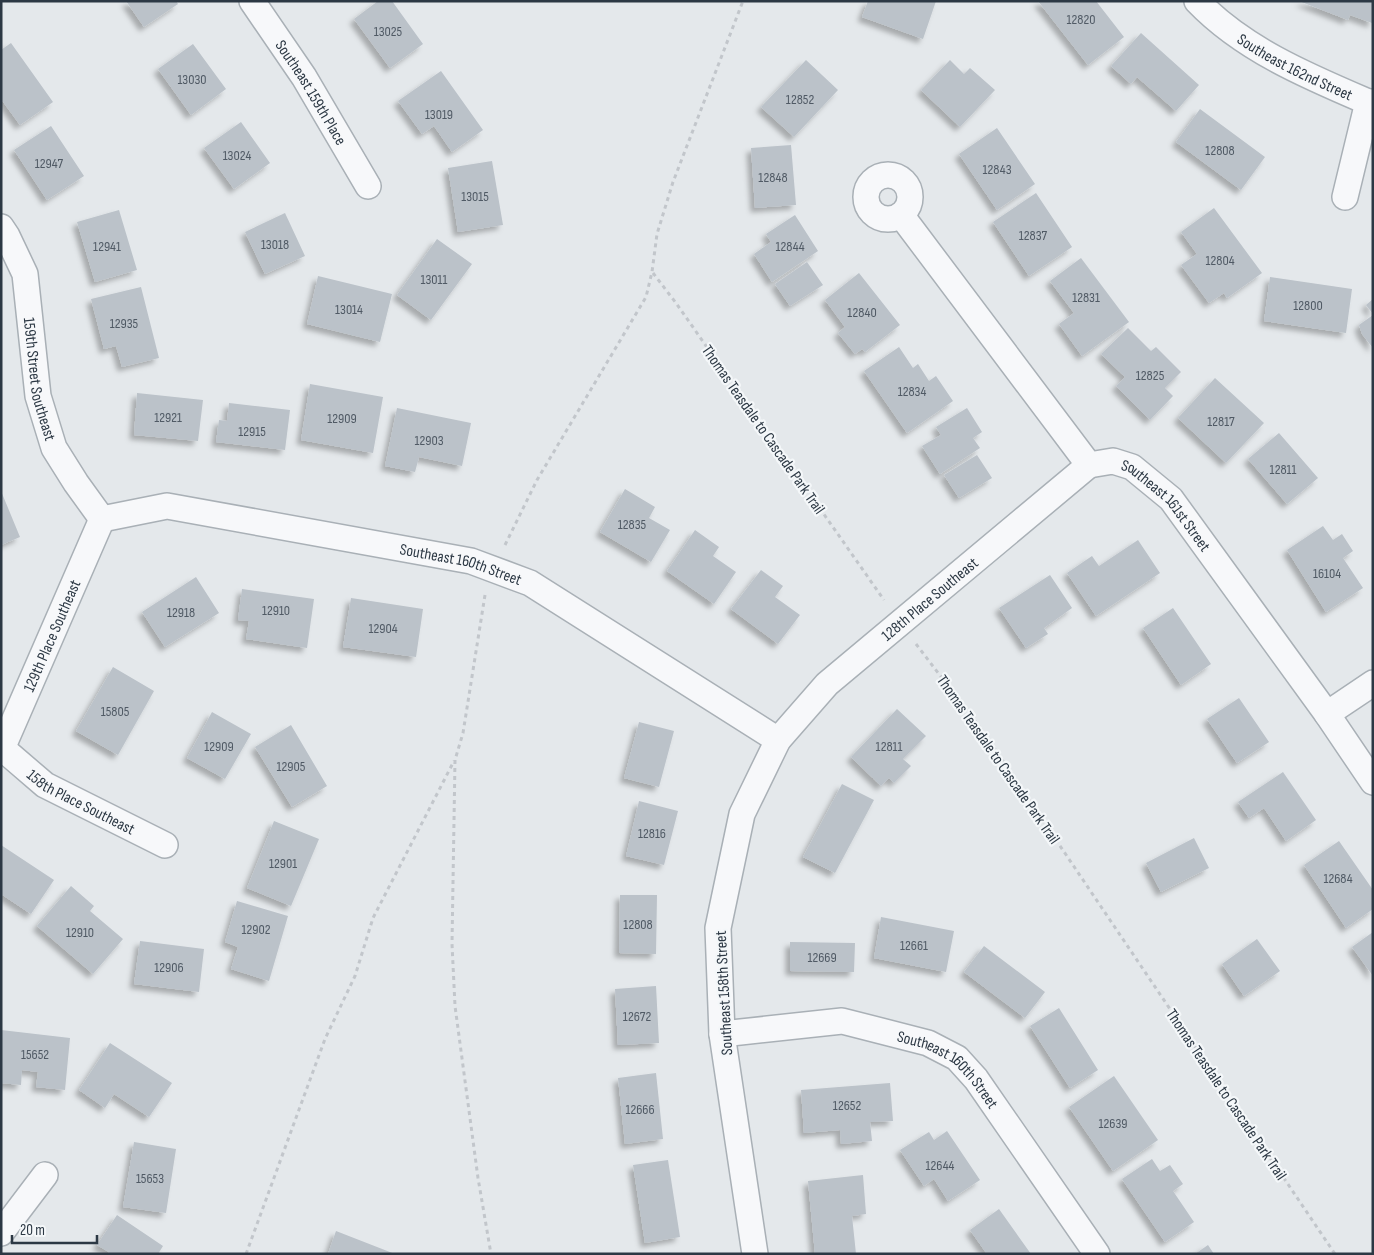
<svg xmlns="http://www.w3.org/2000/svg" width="1374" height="1255" font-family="'Sofia Sans Condensed',sans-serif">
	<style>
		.building { fill: #bbc2c9; filter: url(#shadow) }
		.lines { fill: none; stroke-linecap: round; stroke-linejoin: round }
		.street-casing { stroke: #a9b0b6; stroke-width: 28 }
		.path { stroke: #c2c6cb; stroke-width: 3; stroke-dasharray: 4 4; stroke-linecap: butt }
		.street { stroke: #f7f8fa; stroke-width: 25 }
		.labels { text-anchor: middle; stroke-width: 4.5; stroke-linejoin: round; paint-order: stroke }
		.number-label { font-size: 14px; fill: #505a65 }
		.street-label { font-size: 16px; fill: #2c3844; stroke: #f4f7f9 }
	</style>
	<defs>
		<filter id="shadow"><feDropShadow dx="-4.5" dy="4.5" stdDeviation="2.5" flood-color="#0004"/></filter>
	</defs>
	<rect width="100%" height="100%" fill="#e4e8eb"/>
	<path class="building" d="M126,1H176L178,4L144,27Z
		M378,1H392L423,44L390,68L354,19Z
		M868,1H936L923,39L862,17Z
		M1038,1H1096L1124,37L1088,65Z
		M1299,1H1373V21L1372,23L1350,15L1348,20Z
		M1141,33L1199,85L1176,111L1137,77L1131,84L1111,66Z
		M11,43L53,102L20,125L1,99V50Z
		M193,44L226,89L191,115L158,69Z
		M806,60L838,90L794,137L761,107Z
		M950,60L964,74L970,68L995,90L960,127L921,90Z
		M441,71L483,130L452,152L434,126L422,134L398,101Z
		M1200,109L1265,157L1241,190L1176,142Z
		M241,122L270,163L234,189L204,148Z
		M51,126L84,176L47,200L14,150Z
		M997,128L1035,184L997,210L959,154Z
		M791,145L796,205L755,208L751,148Z
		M492,161L503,225L458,232L448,168Z
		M1036,193L1072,247L1029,276L993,222Z
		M1214,208L1262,273L1227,298L1224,293L1209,303L1181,265L1197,254L1181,232Z
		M119,210L137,270L95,282L77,222Z
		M285,213L305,256L265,274L245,232Z
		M795,215L818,251L772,282L754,254L771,242L766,234Z
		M437,239L472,264L431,320L397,295Z
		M1081,258L1129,322L1082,356L1059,324L1074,313L1050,281Z
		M807,262L823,285L790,306L775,284Z
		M859,273L900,325L865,352L862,349L855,354L838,333L845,327L825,300Z
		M318,276L392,294L380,342L307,324Z
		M1270,277L1352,289L1346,333L1264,321Z
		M141,287L159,358L122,367L116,346L104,349L91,299Z
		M1373,299V314L1366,305Z
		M1373,315V348L1362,334L1359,325Z
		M1128,328L1151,351L1156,347L1181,372L1165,388L1173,396L1150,420L1116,386L1125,377L1101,354Z
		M899,347L913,368L918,364L929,381L936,376L953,401L907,433L864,371Z
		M1215,378L1264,423L1226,463L1178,418Z
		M310,384L383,397L373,453L301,440Z
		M137,393L203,400L198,441L134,435Z
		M229,403L290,410L285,450L216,442L219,420L227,421Z
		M397,408L471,423L462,466L419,457L415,472L385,466Z
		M967,408L982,432L973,438L980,448L940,474L922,446L941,435L936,427Z
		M1279,433L1318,478L1287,504L1248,459Z
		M977,455L992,478L959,498L944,475Z
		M625,489L655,507L649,518L670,530L651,562L600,532Z
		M1,491L20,537L1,545Z
		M1323,526L1333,540L1342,534L1353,551L1343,558L1363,588L1326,612L1287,550Z
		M695,530L719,547L713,556L736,572L714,604L667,571Z
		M1138,540L1160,573L1096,616L1067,573L1092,556L1099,566Z
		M761,570L783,586L775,597L800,615L778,644L731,609Z
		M1050,575L1072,608L1044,628L1048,634L1026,648L999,608Z
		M196,577L219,613L165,647L142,612Z
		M242,589L314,599L307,648L246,639L249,621L238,620Z
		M351,598L423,609L416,657L343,647Z
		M1173,608L1211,664L1181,685L1143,628Z
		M113,667L154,691L118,755L76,731Z
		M1239,698L1269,742L1237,763L1207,719Z
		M897,709L926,736L903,759L911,766L894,783L889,778L881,786L851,757Z
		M212,712L251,734L225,779L187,758Z
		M639,722L674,731L659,787L624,778Z
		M291,725L327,786L292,807L255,747Z
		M1283,772L1316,820L1286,841L1264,808L1249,818L1238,802Z
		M842,784L874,800L835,873L803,857Z
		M639,801L678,811L664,865L626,856Z
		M274,821L319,839L291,906L247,888Z
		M1194,838L1209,868L1161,892L1146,863Z
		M1339,841L1373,890V909L1346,928L1304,865Z
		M1,845L54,880L31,914L1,894Z
		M71,886L94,906L90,911L123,939L93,974L37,926Z
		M620,895H657L656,954L619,953Z
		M237,901L288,916L269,981L231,969L238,947L225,942Z
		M881,917L954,931L946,972L874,958Z
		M1373,932V976L1352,947Z
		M1257,939L1280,971L1244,996L1222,964Z
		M140,941L204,949L199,992L134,984Z
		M790,942L855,943L854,972L790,971Z
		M984,946L1045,992L1025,1018L964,972Z
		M656,986L659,1043L618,1045L615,989Z
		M1059,1008L1098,1070L1070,1088L1030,1026Z
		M1,1030L70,1038L65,1090L36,1087L38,1072L22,1070L21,1085L1,1083Z
		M110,1043L172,1083L149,1117L114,1094L105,1108L79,1090Z
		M656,1073L663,1139L625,1144L618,1078Z
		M1114,1076L1158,1140L1113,1171L1069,1107Z
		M890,1083L893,1121L870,1122L872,1141L841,1144L840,1130L804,1133L801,1090Z
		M947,1131L980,1180L948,1201L934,1179L924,1186L900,1150L929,1132L934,1140Z
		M134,1142L176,1149L166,1213L123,1207Z
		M1152,1159L1160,1171L1170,1165L1183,1184L1173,1191L1194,1222L1165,1242L1122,1179Z
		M668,1160L680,1237L645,1243L633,1165Z
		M863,1175L866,1214L852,1216L856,1254H815L808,1181Z
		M999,1209L1031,1254H987L970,1230Z
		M117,1215L163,1246L158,1254H108L109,1252L97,1245Z
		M336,1231L395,1254H328Z
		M1208,1245L1214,1254H1195Z"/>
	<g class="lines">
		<defs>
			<g id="street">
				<path id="s1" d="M252,1L304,77L368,186"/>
				<path id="s2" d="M1197,1C1243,49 1307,76 1368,102H1373"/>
				<circle cx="888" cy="197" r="22"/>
				<path d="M1345,197L1368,102"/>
				<path id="s3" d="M901,215L1089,465L1113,461L1132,467L1171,499L1327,714L1373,782"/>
				<path id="s4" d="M1,227L7,236L25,274L38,396L54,448L76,483L102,519"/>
				<path id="s5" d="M102,519L167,506L471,561L530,583L778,740"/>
				<path d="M1327,714L1373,683"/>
				<path id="s6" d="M3,749L45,785L165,845"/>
				<path id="s7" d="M1,751L102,519"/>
				<path id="s8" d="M722,1034L842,1021L928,1043L957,1058L976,1079L1097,1254"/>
				<path d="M1,1233L45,1175"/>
				<path id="s9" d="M755,1254L722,1034L718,928L742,814L778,740L827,684L1089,465"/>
			</g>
		</defs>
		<use href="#street" class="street-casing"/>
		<path class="path" d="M653,273L676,303L884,600
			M505,545L537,480L646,297L652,272L657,234L673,182L743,1
			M485,595L463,733L455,760L452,944L455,1006L478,1178L491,1254
			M916,644L984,733L1335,1254
			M246,1254L325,1039L355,976L373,918L454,761"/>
		<use href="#street" class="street"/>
	</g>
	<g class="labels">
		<g class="number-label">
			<text x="1081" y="24">12820</text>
			<text x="388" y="36">13025</text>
			<text x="192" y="84">13030</text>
			<text x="800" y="104">12852</text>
			<text x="439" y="119">13019</text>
			<text x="1220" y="155">12808</text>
			<text x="237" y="160">13024</text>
			<text x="49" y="168">12947</text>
			<text x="997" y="174">12843</text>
			<text x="773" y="182">12848</text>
			<text x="475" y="201">13015</text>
			<text x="1033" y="240">12837</text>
			<text x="275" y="249">13018</text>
			<text x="107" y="251">12941</text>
			<text x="790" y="251">12844</text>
			<text x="1220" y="265">12804</text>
			<text x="434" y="284">13011</text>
			<text x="1086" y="302">12831</text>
			<text x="1308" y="310">12800</text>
			<text x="349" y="314">13014</text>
			<text x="862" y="317">12840</text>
			<text x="124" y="328">12935</text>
			<text x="1150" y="380">12825</text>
			<text x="912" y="396">12834</text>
			<text x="168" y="422">12921</text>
			<text x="342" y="423">12909</text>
			<text x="1221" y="426">12817</text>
			<text x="252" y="436">12915</text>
			<text x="429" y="445">12903</text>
			<text x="1283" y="474">12811</text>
			<text x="632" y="529">12835</text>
			<text x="1327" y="578">16104</text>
			<text x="276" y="615">12910</text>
			<text x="181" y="617">12918</text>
			<text x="383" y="633">12904</text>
			<text x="115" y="716">15805</text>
			<text x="219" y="751">12909</text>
			<text x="889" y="751">12811</text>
			<text x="291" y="771">12905</text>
			<text x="652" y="838">12816</text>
			<text x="283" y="868">12901</text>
			<text x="1338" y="883">12684</text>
			<text x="638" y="929">12808</text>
			<text x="256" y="934">12902</text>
			<text x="80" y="937">12910</text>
			<text x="914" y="950">12661</text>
			<text x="822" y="962">12669</text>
			<text x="169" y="972">12906</text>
			<text x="637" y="1021">12672</text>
			<text x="35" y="1059">15652</text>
			<text x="847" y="1110">12652</text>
			<text x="640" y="1114">12666</text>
			<text x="1113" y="1128">12639</text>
			<text x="940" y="1170">12644</text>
			<text x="150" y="1183">15653</text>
		</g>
		<g class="street-label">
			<text dy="6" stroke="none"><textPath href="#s2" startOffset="119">Southeast 162nd Street</textPath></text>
			<text dy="6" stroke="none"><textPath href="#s1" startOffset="109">Southeast 159th Place</textPath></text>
			<text dy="6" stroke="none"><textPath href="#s4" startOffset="159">159th Street Southeast</textPath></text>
			<text transform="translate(764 429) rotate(55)" y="6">Thomas Teasdale to Cascade Park Trail</text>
			<text dy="6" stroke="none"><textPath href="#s3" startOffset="408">Southeast 161st Street</textPath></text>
			<text dy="6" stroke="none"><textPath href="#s5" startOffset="366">Southeast 160th Street</textPath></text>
			<text dy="6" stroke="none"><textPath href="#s9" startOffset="735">128th Place Southeast</textPath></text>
			<text dy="6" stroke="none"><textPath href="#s7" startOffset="126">129th Place Southeast</textPath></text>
			<text transform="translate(999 759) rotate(55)" y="6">Thomas Teasdale to Cascade Park Trail</text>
			<text dy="6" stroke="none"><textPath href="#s6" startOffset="95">158th Place Southeast</textPath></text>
			<text transform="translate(723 993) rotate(-93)" y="6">Southeast 158th Street</text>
			<text dy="6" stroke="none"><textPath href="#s8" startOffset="241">Southeast 160th Street</textPath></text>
			<text transform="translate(1227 1094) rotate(56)" y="6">Thomas Teasdale to Cascade Park Trail</text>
		</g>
	</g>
	<rect width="1374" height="1255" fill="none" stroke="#2c3844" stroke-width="5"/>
	<path d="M12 1235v8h85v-8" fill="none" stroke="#2c3844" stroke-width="2.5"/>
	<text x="20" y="1235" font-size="15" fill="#2c3844" stroke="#f4f7f9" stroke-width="4" paint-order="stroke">20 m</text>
</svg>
